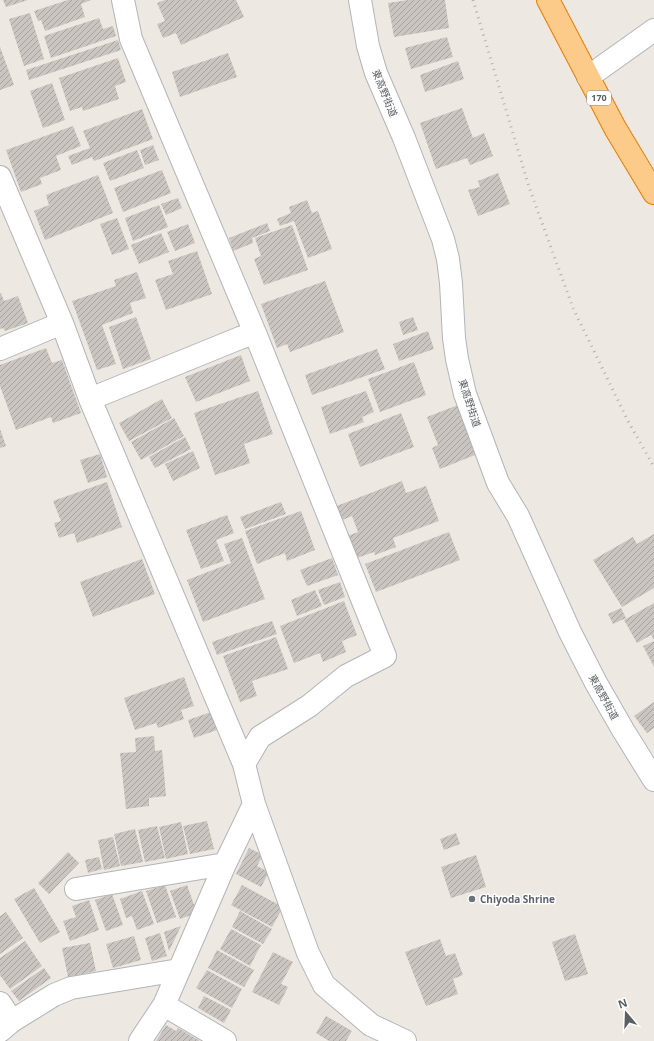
<svg xmlns="http://www.w3.org/2000/svg" width="654" height="1041" font-family="'Open Sans','Noto Sans JP',sans-serif">
	<style>
		.building { fill: url(#building-hatch) }
		.lines { fill: none; stroke-linecap: round; stroke-linejoin: round }
		.minor-casing { stroke: #b2b5b9; stroke-width: 24 }
		.highway-casing { stroke: #ec7a02; stroke-width: 24 }
		.minor { stroke: #fff; stroke-width: 22 }
		.highway { stroke: #fccb89; stroke-width: 22 }
		.rail { stroke: #b0b1b2; stroke-width: 3; stroke-dasharray: 1 5; stroke-linecap: butt }
		.worship-dot { fill: #6b7280; stroke: #fff; stroke-width: 1.5 }
		.labels { text-anchor: middle; stroke-width: 3; stroke-linejoin: round; paint-order: stroke }
		.shield { fill: #fff; stroke: #8c8f91; stroke-width: 1 }
		.shield-label { font-size: 9px; font-weight: bold; fill: #5a5f62 }
		.street-label { font-size: 10px; fill: #5a5f62; stroke: #fff }
		.worship-label { font-size: 10px; font-weight: bold; fill: #5b616d; stroke: #fff; text-anchor: start }
	</style>
	<defs>
		<pattern id="building-hatch" width="6" height="6" patternUnits="userSpaceOnUse"><rect width="6" height="6" fill="#cac5c0"/><path d="M-1 1l2-2M0 6l6-6M5 7l2-2" fill="none" stroke="#a7a39f"/></pattern>
	</defs>
	<rect width="100%" height="100%" fill="#ede8e1"/>
	<path class="building" d="M3,0H28L6,7Z
		M68,0H91L81,4L85,17L45,31L41,20L38,21L34,11Z
		M165,0H236L244,17L181,45L176,33L163,38L157,24L165,21L157,3Z
		M408,0H445L449,28L394,37L388,3Z
		M30,13L44,59L24,66L9,19Z
		M99,18L103,29L113,26L116,36L51,58L44,36Z
		M447,37L453,57L411,69L405,48Z
		M118,40L121,50L29,80L26,70Z
		M0,47L14,85L0,90Z
		M228,53L237,77L180,97L172,72Z
		M118,58L126,82L115,86L119,99L83,111L82,107L70,111L59,78Z
		M458,61L464,79L425,92L420,75Z
		M52,83L65,120L43,128L30,91Z
		M462,108L473,138L484,133L493,156L470,165L467,158L436,169L420,123Z
		M142,109L153,139L94,161L92,157L72,165L68,156L90,148L83,131Z
		M73,126L81,146L56,156L61,170L40,178L42,184L21,192L6,150Z
		M153,145L159,160L145,165L140,150Z
		M137,150L144,168L110,181L103,163Z
		M162,170L171,193L123,212L114,188Z
		M498,173L510,204L478,216L468,190L480,187L478,181Z
		M98,175L113,213L45,240L34,211L49,205L46,195Z
		M178,198L182,208L166,215L161,204Z
		M307,200L312,213L318,211L332,249L308,258L294,221L280,226L277,219L291,213L289,207Z
		M159,205L168,227L133,241L125,218Z
		M117,218L129,249L112,255L100,224Z
		M267,223L270,231L252,238L253,243L233,251L229,238Z
		M188,224L195,243L175,251L167,232Z
		M292,225L308,270L264,285L254,259L261,256L255,238Z
		M161,233L169,252L139,264L131,245Z
		M197,251L212,294L166,310L155,280L173,274L168,261Z
		M137,272L146,298L130,303L133,313L102,325L116,364L97,370L72,301L116,286L114,280Z
		M325,281L344,332L290,352L287,344L277,348L261,304Z
		M1,293L4,301L18,296L28,323L5,331L3,328L0,329V294Z
		M136,317L151,359L123,369L109,327Z
		M413,317L418,330L403,335L399,322Z
		M428,331L434,349L399,361L393,344Z
		M46,348L52,363L62,360L81,413L53,423L51,417L16,430L0,386V365Z
		M377,349L385,369L312,395L305,375Z
		M241,355L250,381L196,402L185,377Z
		M414,362L426,395L380,412L368,379Z
		M258,391L273,434L244,444L250,463L215,475L194,413Z
		M366,391L374,412L362,417L364,422L330,434L321,407Z
		M162,399L172,418L129,441L119,423Z
		M458,405L480,453L440,469L432,448L438,445L427,417Z
		M401,413L414,447L360,467L348,434Z
		M174,418L184,436L141,460L131,442Z
		M0,429L6,446L0,448Z
		M185,437L191,449L155,468L149,457Z
		M193,451L200,468L173,481L165,464Z
		M100,454L107,477L88,483L80,460Z
		M402,481L406,493L426,486L439,521L393,538L396,547L375,555L374,552L354,559L345,537L358,532L352,516L340,521L334,507Z
		M107,482L122,527L77,543L74,533L59,538L54,523L61,521L53,501Z
		M281,502L286,514L245,529L240,517Z
		M301,511L315,550L287,561L285,553L257,564L245,531Z
		M227,515L234,533L216,540L224,561L201,569L186,530Z
		M449,532L460,560L376,592L365,564Z
		M654,534V588L622,607L593,560L633,537L637,544Z
		M242,538L265,599L203,622L187,580L231,563L224,544Z
		M332,558L338,575L307,586L300,570Z
		M142,559L155,594L93,617L80,582Z
		M340,582L345,597L324,605L318,590Z
		M315,590L322,606L297,616L291,600Z
		M344,601L357,635L342,641L346,652L323,662L320,653L294,663L280,626Z
		M654,603V640L651,635L637,643L624,620Z
		M621,608L626,618L613,624L608,614Z
		M272,621L277,634L217,655L212,642Z
		M276,637L288,669L252,681L257,696L240,702L223,656Z
		M654,641V667L643,646Z
		M184,677L194,706L181,710L184,719L158,728L156,723L135,730L124,698Z
		M654,702V728L647,733L634,716Z
		M211,712L217,730L194,738L188,720Z
		M154,736L155,751L162,750L166,796L149,798V806L126,809L120,753L136,752L135,738Z
		M207,821L214,849L190,854L183,826Z
		M181,822L188,854L166,859L159,827Z
		M157,826L165,858L145,862L138,830Z
		M135,829L143,862L121,866L114,834Z
		M456,833L460,844L444,850L440,839Z
		M113,837L120,866L104,870L98,840Z
		M249,848L263,855L257,866L269,872L261,887L236,874Z
		M68,852L79,863L49,894L38,883Z
		M476,855L486,887L451,898L441,867Z
		M99,857L102,869L88,873L85,860Z
		M165,885L176,917L157,923L146,891Z
		M187,885L197,913L180,919L170,891Z
		M242,885L283,907L272,927L231,905Z
		M34,888L60,932L40,943L14,899Z
		M142,891L154,924L137,930L132,916L126,918L120,899Z
		M112,894L123,925L106,931L95,900Z
		M89,900L99,930L70,941L63,921L76,917L72,906Z
		M240,911L272,929L263,944L232,927Z
		M6,912L23,938L0,954V916Z
		M181,926L169,951L164,932Z
		M231,929L261,945L250,966L220,949Z
		M160,933L167,956L152,961L145,938Z
		M575,934L588,974L565,981L552,942Z
		M134,936L141,960L113,968L106,944Z
		M440,939L446,956L455,953L463,975L453,979L458,994L426,1006L405,952Z
		M25,941L42,966L10,989L0,975V958Z
		M90,943L96,971L68,977L62,948Z
		M217,950L254,970L244,987L208,968Z
		M273,952L293,962L281,984L288,987L279,1005L252,992Z
		M44,968L51,978L19,1001L11,991Z
		M207,970L242,989L232,1008L196,988Z
		M204,996L231,1010L224,1023L198,1008Z
		M326,1016L352,1031L346,1041H329L316,1033Z
		M166,1025L176,1031L178,1028L200,1041H156Z"/>
	<g class="lines">
		<defs>
			<path id="minor" d="M123,0L131,39L255,333L385,656L346,676L309,706L260,737L244,764
				M360,0L368,46L376,73L404,138L443,239L448,259L451,283L454,338L457,359L465,394L498,483L518,516L570,632L596,683L623,730L654,780
				M588,77L654,30
				M0,177L62,323L90,399L244,764L254,804L308,953L324,985L371,1025L405,1041
				M0,349L62,323
				M90,399L240,338L255,333
				M76,889L225,864
				M0,1003L12,1021
				M164,1005L225,1041
				M0,1031L12,1021L54,995L71,988L179,970
				M140,1041L164,1005L225,864L254,804"/>
			<path id="highway" d="M548,0L615,128L654,193"/>
		</defs>
		<use href="#minor" class="minor-casing"/>
		<use href="#highway" class="highway-casing"/>
		<use href="#minor" class="minor"/>
		<use href="#highway" class="highway"/>
		<path class="rail" d="M473,0L529,187L573,308L628,421L654,467"/>
	</g>
	<circle class="worship-dot" cx="472" cy="899" r="4"/>
	<g class="labels">
		<rect class="shield" x="587" y="91" width="24" height="14" rx="3"/>
		<g class="shield-label">
			<text x="599" y="101">170</text>
		</g>
		<g class="street-label">
			<text transform="translate(385 93) rotate(68)" y="4">東高野街道</text>
			<text transform="translate(470 403) rotate(72)" y="4">東高野街道</text>
			<text transform="translate(604 697) rotate(61)" y="4">東高野街道</text>
		</g>
		<g class="worship-label">
			<text x="480" y="903">Chiyoda Shrine</text>
		</g>
	</g>
	<g transform="translate(626 1013) rotate(341)" stroke="#ffffff" stroke-width="3" paint-order="stroke">
	<path d="M0-3L7 15L0 10L-7 15Z" fill="#5a5f62"/>
	<text y="-6" font-size="11" font-weight="bold" text-anchor="middle" fill="#5a5f62">N</text>
	</g>
</svg>
